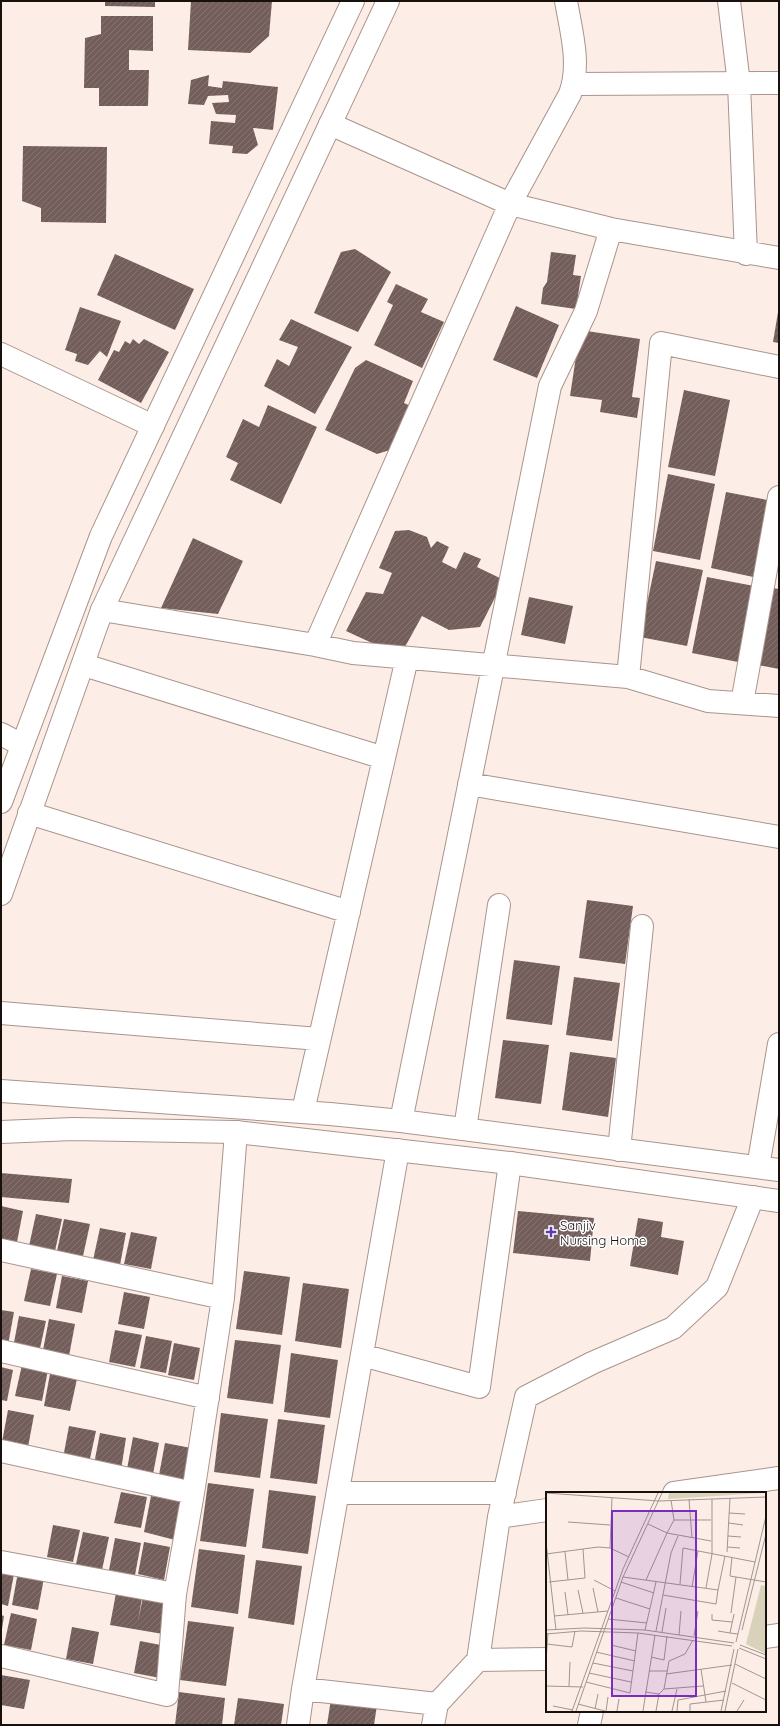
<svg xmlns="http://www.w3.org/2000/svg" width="780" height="1726" font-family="Quicksand,sans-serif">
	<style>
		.building { fill: url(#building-hatch) }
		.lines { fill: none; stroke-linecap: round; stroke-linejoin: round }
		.minor-casing { stroke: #aa948b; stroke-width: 24 }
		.tertiary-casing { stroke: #aa948b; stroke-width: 24 }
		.minor { stroke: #fff; stroke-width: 22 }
		.tertiary { stroke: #fff; stroke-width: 22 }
		.poi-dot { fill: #5d3cb4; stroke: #fefefe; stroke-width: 1.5 }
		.labels { text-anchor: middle; stroke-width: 3; stroke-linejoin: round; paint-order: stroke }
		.poi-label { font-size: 13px; fill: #17100c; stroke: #fefefe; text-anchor: start }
		.inset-road { fill: none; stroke: #a0958f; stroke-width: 1 }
		.view { fill: #7b2cbf; fill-opacity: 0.15; stroke: #7b2cbf; stroke-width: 2 }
		.inset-edge { fill: none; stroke: #17100c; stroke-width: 2 }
	</style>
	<defs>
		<pattern id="building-hatch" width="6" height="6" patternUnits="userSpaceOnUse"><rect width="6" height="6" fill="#745e5c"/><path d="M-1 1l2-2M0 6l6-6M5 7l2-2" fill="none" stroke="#857472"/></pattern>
	</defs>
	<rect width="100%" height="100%" fill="#fceee7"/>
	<path class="building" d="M105,1H155V7L105,6Z
		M191,1H272L269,36L250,53L188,50Z
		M101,16H153V51L129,50V70H149L148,106H99V88H84L85,38L101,34Z
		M209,75L208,86L222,88L223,81L278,87L273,130L253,128L258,145L247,154L232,153L233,146L209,144L211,121L235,123L236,115L216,114L212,103L229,102L228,95L208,96L204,105L188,104L191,80Z
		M23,146L107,147L106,223L41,222V208L22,201Z
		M355,249L391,272L358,332L314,313L341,252Z
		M551,252L576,255L573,275L581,276L576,309L541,304L543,288L547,282Z
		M115,254L194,289L175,330L97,295Z
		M396,284L428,299L421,312L444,322L422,368L374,345L393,305L387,302Z
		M516,306L559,325L537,378L493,360Z
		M80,307L121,321L107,357L100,351L88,365L75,361L77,354L65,350Z
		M778,312H779V343L773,342Z
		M291,319L352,347L315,414L264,386L277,359L289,366L298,347L279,340Z
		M580,330L640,339L632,397L640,398L637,418L600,412L602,400L570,396Z
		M133,339L139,344L144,339L169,352L141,403L98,380L114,350L119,352L125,341L130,344Z
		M366,360L413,381L404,403L413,407L390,450L377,454L325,430L355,368Z
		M684,390L730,400L715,476L668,467Z
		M268,405L317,427L281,504L230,480L238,463L226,457L243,419L259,427Z
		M668,474L715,484L700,560L653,551Z
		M726,492L773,501L758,578L711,568Z
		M409,530L427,537L431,548L437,541L449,547L442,562L456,569L464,552L481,559L477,567L504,580L480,627L449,630L422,616L400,656L346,631L366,592L383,594L392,573L379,568L395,531Z
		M193,538L243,561L218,614L161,608Z
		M656,561L703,570L687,646L640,637Z
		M707,577L754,586L738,662L692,653Z
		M773,588L779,589V669L758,665Z
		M529,597L573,606L565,644L521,635Z
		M587,900L633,906L625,964L579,958Z
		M514,960L560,966L552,1025L506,1019Z
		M574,977L620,983L612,1041L566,1035Z
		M503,1040L549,1045L541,1104L495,1098Z
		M570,1052L616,1058L608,1117L562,1110Z
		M1,1173L72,1179L69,1203L1,1197Z
		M1,1206L23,1211L17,1242L1,1239Z
		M518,1211L594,1218L590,1261L513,1253Z
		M36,1214L62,1219L55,1251L29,1246Z
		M638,1218L663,1222L661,1237L684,1241L678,1275L630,1266Z
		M64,1219L90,1224L83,1256L57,1251Z
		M100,1228L126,1233L120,1265L93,1260Z
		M131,1232L157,1237L151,1269L124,1264Z
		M31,1269L57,1274L50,1306L24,1301Z
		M244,1271L290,1277L282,1335L236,1329Z
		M62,1276L88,1281L82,1313L56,1308Z
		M303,1283L349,1289L341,1348L295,1341Z
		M124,1292L150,1297L144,1329L118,1324Z
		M1,1310L14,1312L8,1345L1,1343Z
		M19,1316L46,1321L39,1353L13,1348Z
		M49,1319L75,1324L69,1356L43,1350Z
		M115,1330L142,1335L135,1367L109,1362Z
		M146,1336L172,1341L166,1373L140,1368Z
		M235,1340L281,1345L273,1404L227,1398Z
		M174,1343L200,1348L194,1380L168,1375Z
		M291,1353L338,1360L330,1418L284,1412Z
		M22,1365L48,1370L42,1401L15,1396Z
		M1,1367L13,1370L7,1401L1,1400Z
		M50,1374L77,1379L70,1411L44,1406Z
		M8,1410L34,1415L28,1447L2,1442Z
		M221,1413L268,1419L260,1478L214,1472Z
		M278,1419L325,1425L317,1484L270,1478Z
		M69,1426L96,1431L89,1463L63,1458Z
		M100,1433L126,1438L121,1470L94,1464Z
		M133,1437L159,1443L153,1474L127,1469Z
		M165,1443L191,1448L185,1481L159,1475Z
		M208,1483L254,1489L246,1547L200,1541Z
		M269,1490L316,1496L308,1554L262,1548Z
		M121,1492L147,1497L141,1528L114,1523Z
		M151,1496L182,1501L175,1540L144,1532Z
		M53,1525L80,1530L73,1562L47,1557Z
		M83,1532L109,1537L102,1570L76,1564Z
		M115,1538L141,1543L135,1575L109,1570Z
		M144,1542L170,1547L164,1580L138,1574Z
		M199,1549L245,1555L238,1614L191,1607Z
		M256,1560L302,1566L294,1625L248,1618Z
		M1,1571L14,1574L8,1606L1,1604Z
		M18,1572L44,1578L38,1610L12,1605Z
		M116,1593L142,1598L138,1621L143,1597L169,1602L163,1634L110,1625Z
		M11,1613L37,1619L31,1650L4,1645Z
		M1,1615L4,1616L2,1629H1Z
		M188,1621L234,1627L226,1686L180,1680Z
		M72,1627L99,1632L93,1664L66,1659Z
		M140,1641L166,1646L160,1678L134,1673Z
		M1,1675L30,1680L24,1709L1,1705Z
		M179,1692L225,1698L222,1725H175Z
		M238,1698L284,1704L281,1725H234Z
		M331,1699L377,1705L374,1725H327Z"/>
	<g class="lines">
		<defs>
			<path id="minor" d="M729,1L739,84L746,254
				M574,84L779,83
				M330,124L510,204L570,94C581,64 571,31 566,1
				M1,354L153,426
				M102,610L315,645L353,653L628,677L708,701L779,706
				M315,645L510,204L611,229L779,258
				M84,665L384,758
				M628,677L661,343L779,367
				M742,703L779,497
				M1,734L22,745
				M469,784L779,837
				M29,813L349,912
				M1,1013L319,1039
				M303,1111L407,658
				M401,1121L550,386L586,311L611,229
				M465,1129L499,905
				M619,1150L642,926
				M758,1167L779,1044
				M1,1250L223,1298
				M1,1351L208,1398
				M362,1355L479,1387L510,1163
				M1,1451L193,1493
				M338,1493H505
				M674,1493L779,1478
				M499,1517L547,1510
				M1,1562L175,1594
				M765,1637L779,1635
				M1,1656L167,1695L175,1594L193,1493L223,1298L236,1132
				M478,1660L499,1517L526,1397L592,1363L673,1328L717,1287L753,1197
				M303,1689L437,1704L478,1660L547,1659
				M298,1725L303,1689L398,1150
				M433,1725L437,1704
				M589,1725L592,1711"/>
			<path id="tertiary" d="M1,802L101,536L353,1
				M1,894L102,610L388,1
				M1,1091L330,1114L401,1121L779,1170
				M1,1132L73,1129L236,1132L510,1163L779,1201"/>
		</defs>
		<use href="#minor" class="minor-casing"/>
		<use href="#tertiary" class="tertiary-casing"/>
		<use href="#minor" class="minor"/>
		<use href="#tertiary" class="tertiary"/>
	</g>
	<path class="poi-dot" d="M549 1226h4v4h4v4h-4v4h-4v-4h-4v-4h4z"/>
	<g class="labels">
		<g class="poi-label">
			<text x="560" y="1230">Sanjiv<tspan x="560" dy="15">Nursing Home</tspan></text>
		</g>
	</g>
	<g transform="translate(546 1492)">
		<rect width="220" height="220" fill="#fceee7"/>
		<path d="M123,1H220L122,7Z" fill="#d9d2ba"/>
		<path d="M215,93L220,94V162L200,152Z" fill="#d9d2ba"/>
		<path class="inset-road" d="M0,1L113,9L220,5M143,7L146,46M183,21L199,22M128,28H165M22,30L64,33M183,31L197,33M102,32L121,41L128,28L125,8M182,44L195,45M0,50L10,138M181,55L194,56M64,56L83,65M19,60L22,88M181,60L184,6M0,62L52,55L64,56L66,6M186,65L184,84L220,90M77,85L172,98L170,112L117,103M48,88L69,99M100,88L121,41L165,49M3,90L39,86L37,57M75,90L108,101M134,92L137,56L209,70M146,95L152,59M47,96L52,120M160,96L166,62V7M32,98L37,121M172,98L179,64M19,100L22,123M70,106L104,117M185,121L190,85M166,122V128L186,130M188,122L184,141L192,142M8,124L62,119M62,127L101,131M0,138L38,136L99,138L188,151M99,138L110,90M196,138L220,42M110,139L125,61L132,44M172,139L184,141M116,140L120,116M0,142L35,139L92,141L186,154M133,143L135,119M148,144L152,119M190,150L220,24M1,152L26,155L29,139M65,153L90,159M194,153L220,163M193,156L220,167M50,160L89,169M105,165L118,168L121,144M0,168L2,141M47,171L87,179M189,172L220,187M155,177L160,210M103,179H121M43,181L85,190M120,182L186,173M40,190L84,201L92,141M186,191L220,208M0,194L37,195M23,194L24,170M118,197L123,169L139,162L147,148M99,200L113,202L118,197L157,194M32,212L59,219M7,214L27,218M49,217L52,202M26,219L77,77L112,1M30,219L77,85L116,1M60,219L62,205M71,219L73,207M97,219L109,143M110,219L113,202M126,219L131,197M131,219L132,208L180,199M144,219V212L178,208M175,219L188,157M179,219L192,157M191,219L198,208"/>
		<path class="view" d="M66,19H150V204H66Z"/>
		<rect width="220" height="220" class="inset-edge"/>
	</g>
	<rect width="780" height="1726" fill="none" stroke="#17100c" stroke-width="4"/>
</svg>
